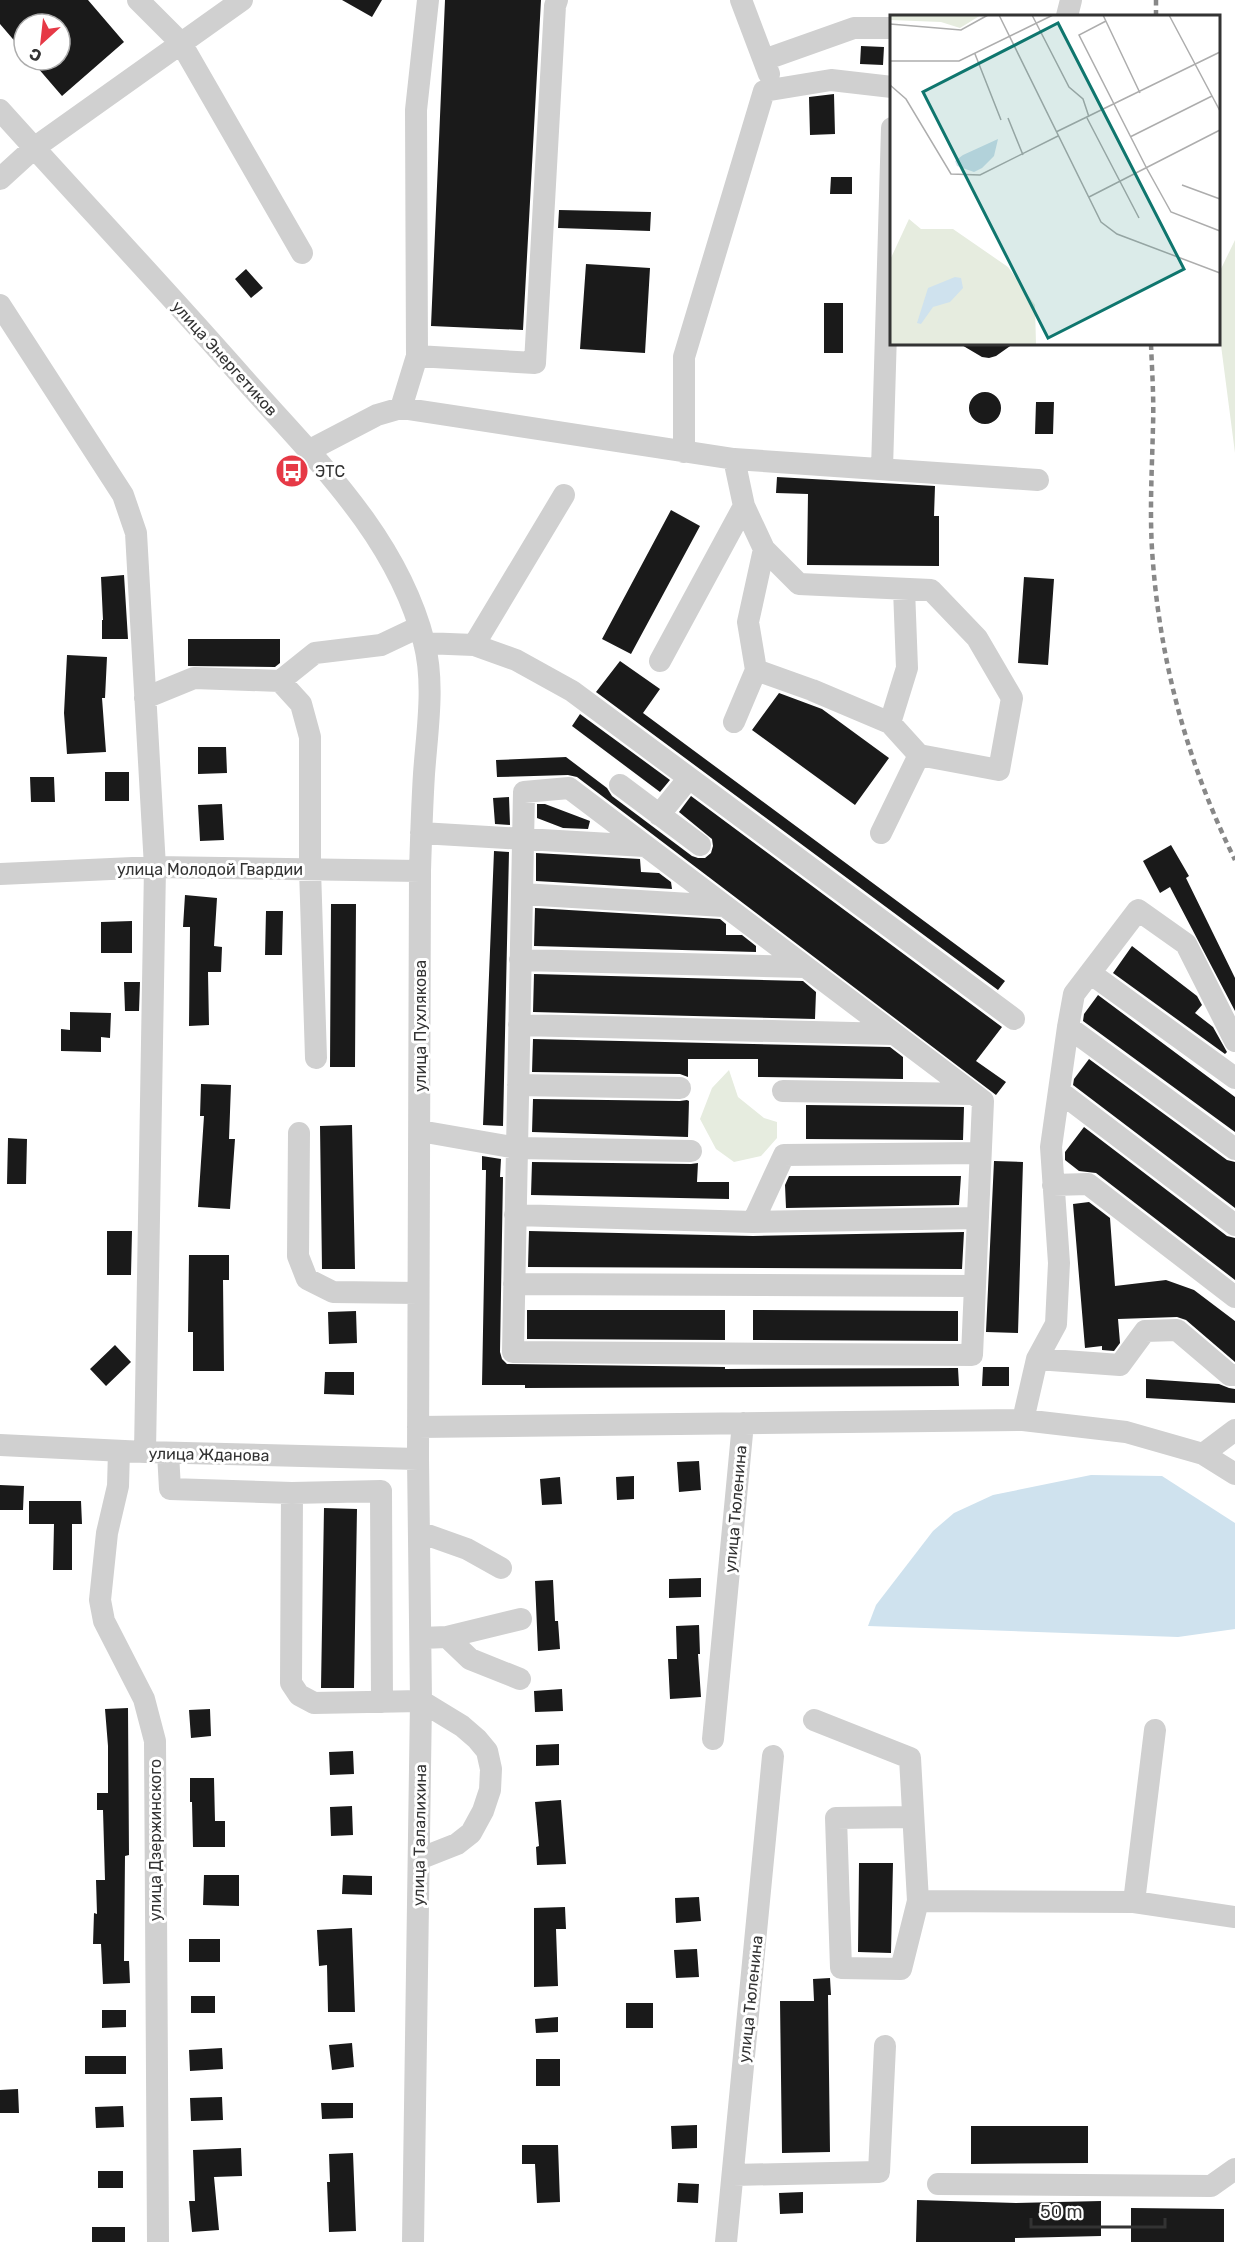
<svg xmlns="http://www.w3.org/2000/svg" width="1235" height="2242" font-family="Rubik,sans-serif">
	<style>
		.green { fill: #e6ecdf }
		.water { fill: #cfe2ee }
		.building { fill: #1a1a1a }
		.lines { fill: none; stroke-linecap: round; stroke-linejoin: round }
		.minor { stroke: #d0d0d0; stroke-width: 22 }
		.rail { stroke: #888; stroke-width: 4.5; stroke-dasharray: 6 4.5; stroke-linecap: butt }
		.labels { text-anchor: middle; stroke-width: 6; stroke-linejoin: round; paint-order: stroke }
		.street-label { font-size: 16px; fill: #333; stroke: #fff }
		.poi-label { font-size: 16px; fill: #333; stroke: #fff; text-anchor: start }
		.inset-road { fill: none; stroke: #adadad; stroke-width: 1.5 }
		.view { fill: #0f766e; fill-opacity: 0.15; stroke: #0f766e; stroke-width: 3 }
		.inset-edge { fill: none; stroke: #333; stroke-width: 3 }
	</style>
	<rect width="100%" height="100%" fill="#fff"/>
	<path class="green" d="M1235,240V453L1219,330L1218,275Z
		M729,1070L738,1097L764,1118L777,1122V1138L761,1156L734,1162L716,1149L700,1119L712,1088Z"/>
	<path class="water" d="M1091,1475L1162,1476L1235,1523V1629L1178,1637L868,1626L876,1605L933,1531L954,1513L993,1495Z"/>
	<path class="building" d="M0,0H88L124,42L62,96L31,60H60V24H24V52L0,24Z
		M342,0H382L372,17Z
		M445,0H541L523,330L431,326Z
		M861,46L884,47L883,65L860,64Z
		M834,94L835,134L810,135L809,97Z
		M831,177H852V194H830Z
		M559,210L651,212L650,231L558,228Z
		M586,264L650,268L645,353L580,349Z
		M246,269L263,288L251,298L235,279Z
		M824,303H843V353H824Z
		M960,344H1013L996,356L989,358L982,357Z
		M969 408a16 16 0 1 1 32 0a16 16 0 1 1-32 0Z
		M1036,402H1054L1053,434H1035Z
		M777,477L935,486L934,516H939V566L807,565L808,494L776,493Z
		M671,510L700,526L631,654L602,639Z
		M124,575L128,639H102V620H103L101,577Z
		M1024,577L1054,579L1048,665L1018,663Z
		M188,639H280V663L275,667L188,666Z
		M67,655L107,657L105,698H102L106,752L67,754L64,713Z
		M620,661L660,689L643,713L1005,981L998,990L596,692Z
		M779,693L822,709L889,758L855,805L752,730Z
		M580,714L670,780L660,792L572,726Z
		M198,747H226L227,773L198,774Z
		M566,757L607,788L612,796L692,856L698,858H705L711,853L713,846L712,839L679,812L691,796L1002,1027L976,1061L1006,1082L996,1095L577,777L568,775L497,777L496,760Z
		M105,772H129V801H105Z
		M30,777H54L55,802H31Z
		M509,797L510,825L495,824L493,798Z
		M222,804L224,840L200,841L198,805Z
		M537,804H545L590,821L588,829L563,828L537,818Z
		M1171,845L1189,876L1186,878L1235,978V1011L1170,887L1160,893L1143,861Z
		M494,851L509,852L503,1126L483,1125Z
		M536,853L640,859L641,872L659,873L671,882L672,889L536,881Z
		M185,895L217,898L214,946L222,947L221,972H208L209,1025L189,1026L190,927H183Z
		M331,904H356L355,1067H330Z
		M535,908L720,919L726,924V935H742L756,946V952L534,946Z
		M266,911H283L282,955H265Z
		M132,921V953H101V922Z
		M1132,946L1197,996L1202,1005L1195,1013L1213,1027L1227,1052L1225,1054L1113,973Z
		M534,974L803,981L816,992L815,1019L533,1012Z
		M124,982H140L139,1011H125Z
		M1098,995L1235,1097V1132L1083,1021L1084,1014Z
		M70,1012L111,1013L110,1038L101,1037V1052L61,1051V1029L70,1030Z
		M533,1039L890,1047L903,1057V1079L758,1077V1059H688V1077L680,1074L532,1072Z
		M1089,1059L1227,1160L1235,1162V1208L1073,1085L1074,1079Z
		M201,1084L231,1085L229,1139H235L230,1209L198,1207L204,1116H200Z
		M533,1099L680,1101L687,1100L689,1101L688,1137L532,1132Z
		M806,1105L964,1107L963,1140L806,1139Z
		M352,1125L355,1269H322L320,1126Z
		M1084,1127L1227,1236L1235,1238V1280L1096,1173L1079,1171L1065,1160V1152Z
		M8,1138L27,1139L26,1184H7Z
		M482,1156L501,1159L500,1177H503L500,1352L502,1359L507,1364L725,1367V1369L958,1368L959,1386L525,1388V1385H482L486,1170H482Z
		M994,1161L1023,1162L1018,1333L986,1332Z
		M532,1162L691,1164L698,1163L697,1182H729V1199L531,1195Z
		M789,1176H961L959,1205L786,1208L785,1185Z
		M1089,1202L1110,1218L1115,1286L1166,1280L1194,1290L1235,1321V1362L1186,1320L1177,1317L1118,1319L1120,1343L1114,1351L1102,1350V1346L1085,1348L1073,1204Z
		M107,1231H132L131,1275H107Z
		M529,1231L753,1236L964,1232L962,1269L528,1267Z
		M189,1255H229V1280H223L224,1371H193V1332H188Z
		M527,1310H725V1340L527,1339Z
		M753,1310L958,1311V1341L753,1340Z
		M356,1311L357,1343L329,1344L328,1312Z
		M115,1345L131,1362L106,1386L90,1369Z
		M983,1367H1009V1386H982Z
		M325,1372H354V1395L324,1394Z
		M1146,1379L1219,1384L1229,1388L1235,1389V1403L1146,1398Z
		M699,1461L701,1490L679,1492L677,1462Z
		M634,1476V1499L617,1500L616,1477Z
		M560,1477L562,1504L542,1505L540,1479Z
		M0,1485L24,1486L23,1510H0Z
		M29,1501H81L82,1524H72V1570H53L54,1524H29Z
		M324,1508L357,1509L354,1688H321Z
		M701,1578V1597L669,1598V1579Z
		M553,1580L555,1621H558L560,1649L538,1651L535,1581Z
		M699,1625L700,1654H698L701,1697L670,1699L668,1659H677L676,1626Z
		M562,1689L563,1711L535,1712L534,1691Z
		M128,1708L129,1855L125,1856L124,1961H129L130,1983L103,1984L101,1944H93L94,1913L97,1914L96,1880H105L103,1810H97V1793H108V1746L105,1709Z
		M210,1709L211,1736L191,1738L189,1710Z
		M559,1744V1765L536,1766V1745Z
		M353,1751L354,1774L330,1775L329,1752Z
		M190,1778H214L215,1821H225V1847H193L192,1802H190Z
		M561,1800L566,1864L537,1865L536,1847L539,1846L535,1802Z
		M352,1806L353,1835L331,1836L330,1807Z
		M859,1863H893L891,1953L858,1952Z
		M204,1875H239V1906L203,1905Z
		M343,1875L372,1876V1895L342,1894Z
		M699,1897L701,1921L676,1923L675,1898Z
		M565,1907L566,1929H556L558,1986L534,1987V1908Z
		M352,1928L355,2012H328L327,1965L319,1966L317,1930Z
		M189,1939H220V1962H189Z
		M697,1949L699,1977L676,1978L674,1950Z
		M830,1978L831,1995H828L830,2152L782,2153L780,2001H814L813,1979Z
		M191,1996H215V2013H191Z
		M626,2003H653V2028H626Z
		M102,2010H126V2027L102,2028Z
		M558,2017V2032L536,2033L535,2019Z
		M352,2043L354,2067L332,2070L329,2045Z
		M222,2048L223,2069L190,2071L189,2050Z
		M85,2056H126V2074H85Z
		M536,2059H560V2086H536Z
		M18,2089L19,2113H0V2090Z
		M222,2097L223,2120L191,2121L190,2098Z
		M321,2103H353V2118L322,2119Z
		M123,2106L124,2127L96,2128L95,2107Z
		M697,2125V2148L672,2149L671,2126Z
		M971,2126H1088V2163L971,2164Z
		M522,2145H558L560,2202L537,2203L535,2164H522Z
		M241,2148L242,2176L214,2177L219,2230L192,2232L189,2201H195L193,2150Z
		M353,2153L356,2231L329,2232L327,2182H330L329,2154Z
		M98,2171H123V2188H98Z
		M678,2183L699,2184L698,2203L677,2202Z
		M803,2192V2213L780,2214L779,2193Z
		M917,2200L1016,2203L1101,2201V2236L1015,2238V2242H916Z
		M1131,2208L1224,2209V2242H1131Z
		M92,2227H125V2242H92Z"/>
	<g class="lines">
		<path class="minor" d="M138,0L181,43L302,253
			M741,0L769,74
			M1067,16L1071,0
			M764,60L854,28H892
			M0,110C81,200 164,288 244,379C314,458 397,536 424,642C435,684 427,731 424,774C422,806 421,838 420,871L418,1459L421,1701L413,2242
			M0,179L34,148L242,0
			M0,305L123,495L136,533L155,867L145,1452
			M417,356L535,363L555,6L557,0
			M401,408L417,356L416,110L428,0
			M308,451L377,415L401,408L734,459L1038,480
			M684,452V357L764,91L831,80L892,87
			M882,469L892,128
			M424,643L474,645L516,660L572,691L1014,1019
			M474,645L564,495
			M660,661L744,506
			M756,670L748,622L764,549
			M280,681L301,704L310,737V869L316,1058
			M145,698L194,678L280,681L315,653L381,645L419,627
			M734,722L756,670L812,690L890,723L919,755L999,770L1012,698L977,638L931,590L799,584L764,549L744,506L734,459
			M890,723L907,668L904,589
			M620,785L700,845
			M569,788L983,1101L972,1355L513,1352L524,792Z
			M659,815L689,778
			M421,833L645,846
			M881,833L919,755
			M0,874L155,867L420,871
			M522,894L724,906
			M520,960L805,967
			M1090,973L1235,1078
			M519,1025L893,1034
			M1068,1027L1235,1149
			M518,1085L680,1088
			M783,1091L973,1094
			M1060,1092L1235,1225
			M420,1131L517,1148L691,1151
			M299,1133L298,1256L307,1279L333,1292L418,1293
			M1053,1185L1088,1184L1235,1297
			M515,1215L753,1222L978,1218
			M753,1222L784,1155L980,1153
			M514,1284L975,1286
			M1037,1359L1120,1365L1145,1331L1177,1330L1230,1375H1235
			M1023,1420L1037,1359L1056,1324L1059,1263L1051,1147L1068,1027L1074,994L1138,910L1186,944L1235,1041
			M418,1427L1023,1420L1126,1432L1203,1454L1235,1474
			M0,1445L145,1452L418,1459
			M119,1451L118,1486L107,1533L100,1600L104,1621L144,1699L155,1741L158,2242
			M168,1453L170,1489L292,1493L381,1491L382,1702
			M1203,1454L1235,1430
			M292,1493L291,1683L299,1695L314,1703L421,1701L462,1726L477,1739L487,1751L491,1769L490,1790L483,1811L471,1833L457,1844L419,1859
			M419,1532L467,1549L501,1568
			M447,1637L470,1659L520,1679
			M421,1638L447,1637L521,1619
			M814,1720L910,1758L918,1901L1134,1902L1235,1917
			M713,1739L743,1423
			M913,1817L836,1818L841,1968L901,1969L918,1901
			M1134,1902L1155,1730
			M733,2175L879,2172L885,2046
			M938,2184L1211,2186L1235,2169
			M726,2242L773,1756"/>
		<path class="rail" d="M1156,16V0
			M1151,344C1152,371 1154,398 1153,426C1152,471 1149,517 1153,563C1161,666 1189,767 1235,860"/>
	</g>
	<defs>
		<symbol id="bus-disc" viewBox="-11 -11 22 22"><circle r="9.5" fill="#e63946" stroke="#fff"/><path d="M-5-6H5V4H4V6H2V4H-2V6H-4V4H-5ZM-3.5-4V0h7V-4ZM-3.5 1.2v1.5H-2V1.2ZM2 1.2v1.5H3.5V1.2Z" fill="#fff"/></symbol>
	</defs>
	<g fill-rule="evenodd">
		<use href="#bus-disc" x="273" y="452" width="38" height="38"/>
	</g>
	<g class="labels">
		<g class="street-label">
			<text transform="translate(225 358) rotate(48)" y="6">улица Энергетиков</text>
			<text x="210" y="875">улица Молодой Гвардии</text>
			<text transform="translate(420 1026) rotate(-90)" y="6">улица Пухлякова</text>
			<text transform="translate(209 1454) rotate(1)" y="6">улица Жданова</text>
			<text transform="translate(735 1509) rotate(-85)" y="6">улица Тюленина</text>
			<text transform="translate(419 1835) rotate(-89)" y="6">улица Талалихина</text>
			<text transform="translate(155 1840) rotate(-90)" y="6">улица Дзержинского</text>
			<text transform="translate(750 1999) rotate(-84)" y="6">улица Тюленина</text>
		</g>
		<g class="poi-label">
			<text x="315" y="477">ЭТС</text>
		</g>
	</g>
	<g transform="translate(890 15)">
		<rect width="330" height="330" fill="#fff"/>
		<path d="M0,0H91L70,13L51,7L0,5ZM19,204L31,214H63L118,252L145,290L146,330H0V245Z" fill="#e6ecdf"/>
		<path d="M108,124L104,141L92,153L84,157L67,151L65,146L73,140ZM65,262L71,263L73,273L60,287L43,292L31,309L27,308L38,273Z" fill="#cfe2ee"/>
		<path class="inset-road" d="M109,0L211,207L227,219L330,258M142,0L179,72L193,84L199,102M213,0L250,78M279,0L330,96M216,6L189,20L256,152L281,197L330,216M0,9L71,15L98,0M85,39L111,105M0,46H69L163,0M0,70L16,84L61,159L90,160L168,121M118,103L133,140M197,103L249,203M166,117L330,37M240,122L322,81M292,170L330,184M199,182L330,115"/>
		<path class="view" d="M168,8L294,254L158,323L33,77Z"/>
		<rect width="330" height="330" class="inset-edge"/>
	</g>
	<g transform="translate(42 42) rotate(207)"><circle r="28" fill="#ffffff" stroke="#adadad" stroke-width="1.5"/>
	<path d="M0-4.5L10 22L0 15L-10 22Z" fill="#e63946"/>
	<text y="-9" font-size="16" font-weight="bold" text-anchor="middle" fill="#333333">С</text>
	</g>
	<path d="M1031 2218v9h134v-9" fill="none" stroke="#333333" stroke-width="3"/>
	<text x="1040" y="2218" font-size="18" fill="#333333" stroke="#ffffff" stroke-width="4.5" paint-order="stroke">50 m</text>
</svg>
